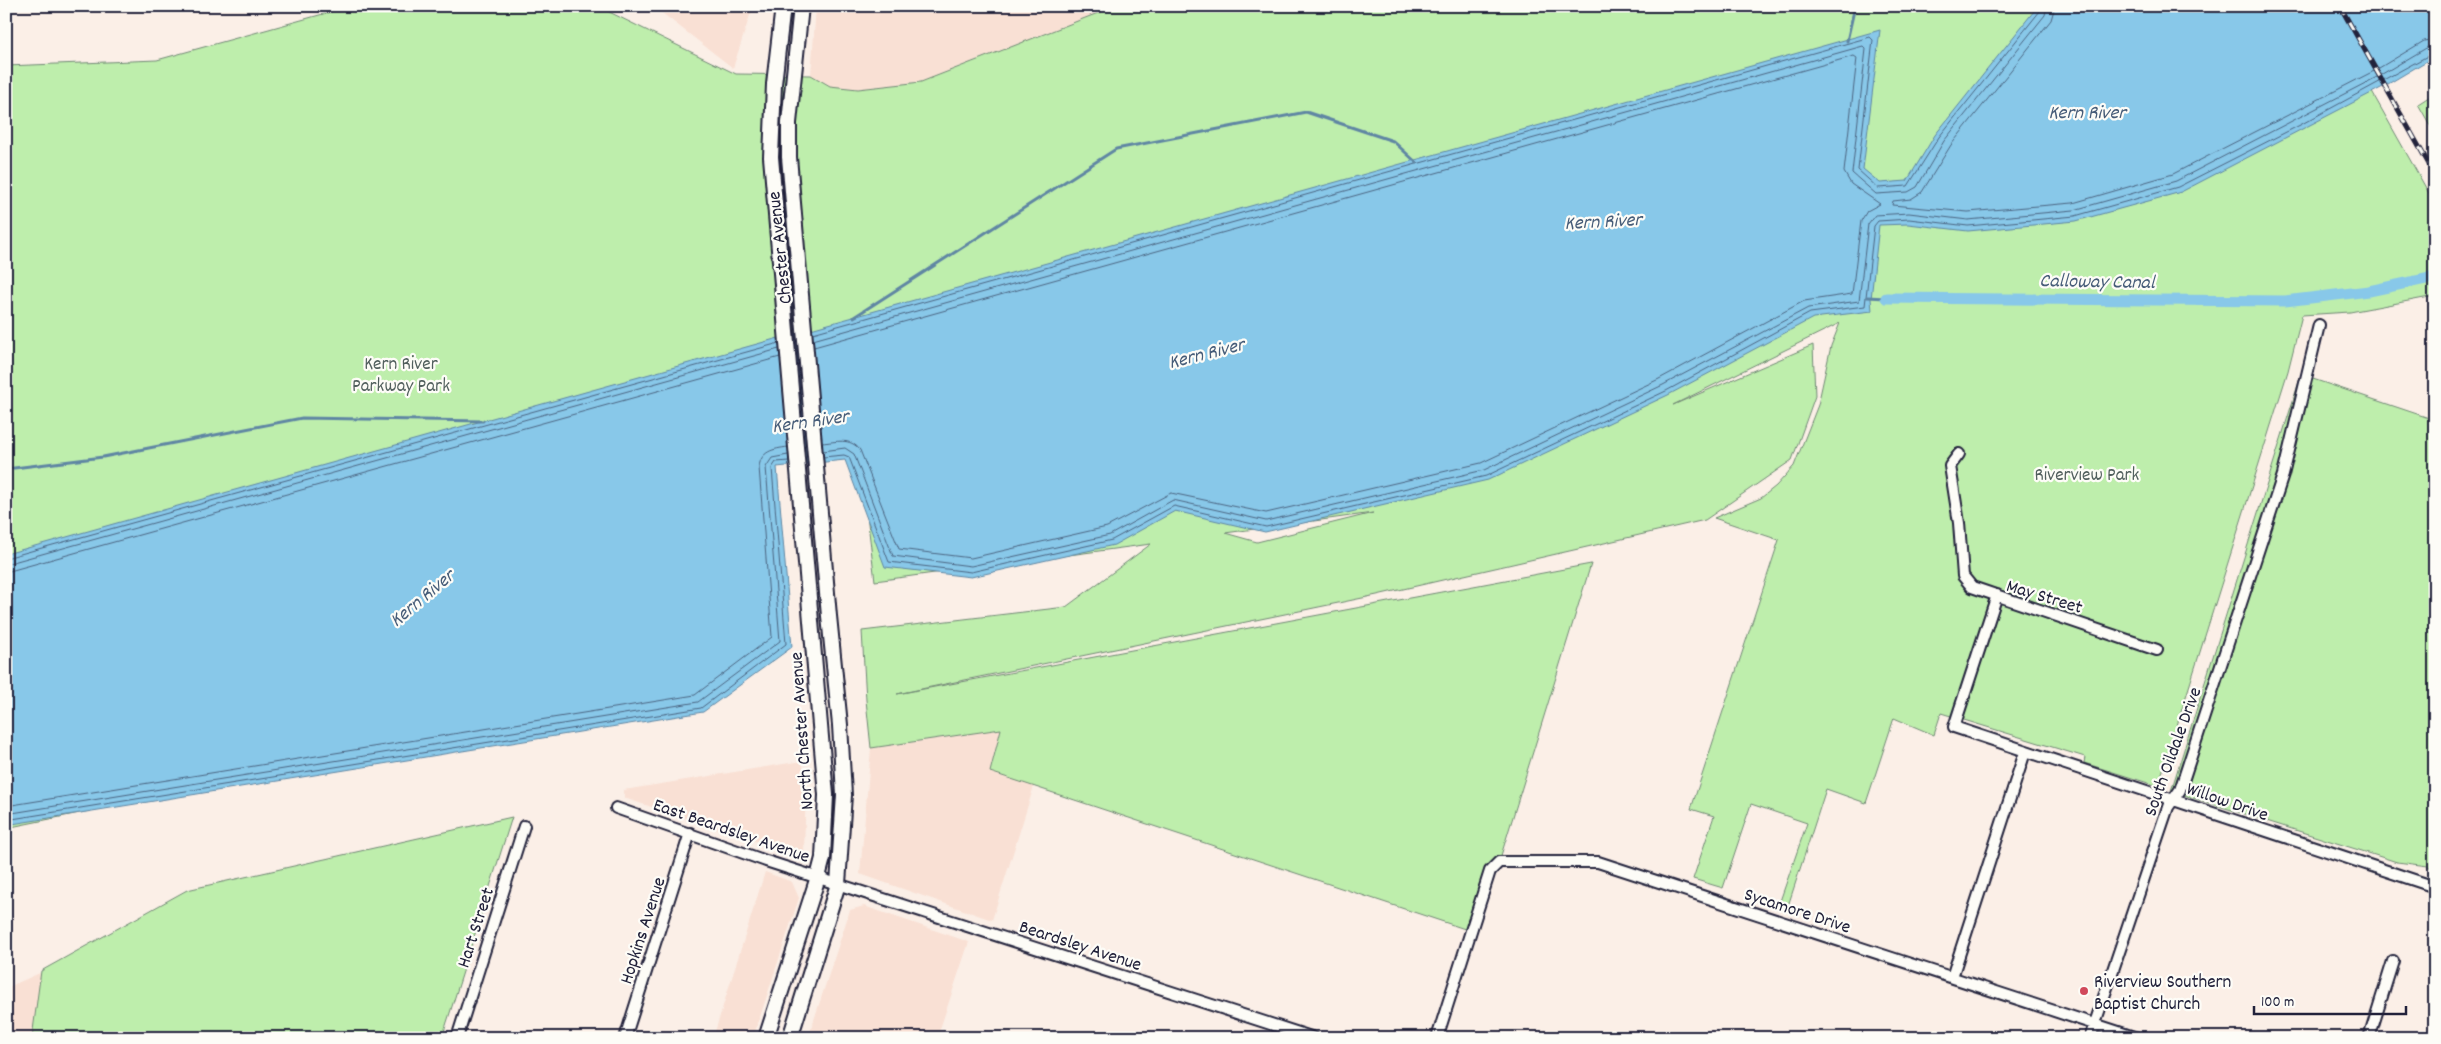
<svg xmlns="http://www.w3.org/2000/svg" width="2441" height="1044" font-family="Dekko,sans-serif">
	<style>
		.built { fill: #f9e0d4 }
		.green { fill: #beeeac; stroke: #708874; fill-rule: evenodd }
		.water { fill: #88c8e9; stroke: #5f86a3 }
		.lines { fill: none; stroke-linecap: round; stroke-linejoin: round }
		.shore { stroke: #4b6481; stroke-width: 1 }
		.stream { stroke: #5f86a3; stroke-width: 3 }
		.canal { stroke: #88c8e9; stroke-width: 11 }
		.street-casing { stroke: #22223b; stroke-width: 14 }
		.secondary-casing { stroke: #22223b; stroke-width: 18 }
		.street { stroke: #fdfcf7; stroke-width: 10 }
		.secondary { stroke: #fdfcf7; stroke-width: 14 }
		.rail-casing { stroke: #22223b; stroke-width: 5 }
		.rail { stroke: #fdfcf7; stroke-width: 3; stroke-dasharray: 9; stroke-linecap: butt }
		.poi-dot { fill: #d1495b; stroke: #fdfcf7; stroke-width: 2 }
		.labels { text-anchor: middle; stroke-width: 4.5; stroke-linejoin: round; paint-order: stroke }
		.street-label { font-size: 19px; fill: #22223b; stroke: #fdfcf7 }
		.park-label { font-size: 19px; fill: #515f5d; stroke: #fdfcf7 }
		.poi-label { font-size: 19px; fill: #22223b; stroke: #fdfcf7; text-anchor: start }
		.water-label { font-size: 20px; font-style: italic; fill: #465c78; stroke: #fdfcf7 }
	</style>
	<rect width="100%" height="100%" fill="#fbefe7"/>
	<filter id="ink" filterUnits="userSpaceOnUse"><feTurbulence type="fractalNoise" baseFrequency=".02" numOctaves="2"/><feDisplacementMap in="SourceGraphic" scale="10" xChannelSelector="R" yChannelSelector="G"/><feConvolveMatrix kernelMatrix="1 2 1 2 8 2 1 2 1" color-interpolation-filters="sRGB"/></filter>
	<g filter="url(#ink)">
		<path class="built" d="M653,6H753L733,68Z
			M816,6H1116L921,82L858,89L830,86L811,75Z
			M1001,729L990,772L1034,786L992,920L860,874L871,748Z
			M802,761L806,786L804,853L801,856L624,798V790Z
			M765,872L792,882L799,898L753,1038H713Z
			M864,906L969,942L937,1038H808L850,910Z
			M42,972L32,1038H6V988Z"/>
		<path class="green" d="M352,6H597L736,74L811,75L830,86L858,89L921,82L1116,6H2284L2364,78L2435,204V296L2350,312L2302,315L2288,371L2158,786L2084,763L2085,757L1941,713L1934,735L1894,718L1866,803L1826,789L1787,909L1778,907L1807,823L1751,804L1723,888L1693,879L1714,816L1691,809L1779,540L1714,518L1761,498L1776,486L1794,466L1818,405L1831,346L1840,323L1673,405L1813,345L1815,396L1792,460L1705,520L1377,595L897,694L1591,564L1499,862L1471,931L990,772L1001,729L871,748L866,700L862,631L1066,607L1151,544L875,581L859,449L760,462L689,689L6,828V66L157,60ZM1373,513L1257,542L1225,533Z
			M2435,93V134L2418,104Z
			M2301,375L2435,420V870L2428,866L2397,862L2171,791Z
			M512,817L442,1038H32L41,971L187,890Z"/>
		<path class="water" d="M2038,6H2435V56L2383,87L2181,192L2076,221L1968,231L1908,224L1879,225L1871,299L1872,311L1813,318L1668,395L1488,480L1265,532L1175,511L1114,545L971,577L885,567L845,460L777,467L792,647L703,712L6,825V554L1880,30L1863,169L1880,183L1907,181L1935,135Z"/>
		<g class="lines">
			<path class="shore" d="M2055,6L2051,20L1951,145L1922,192L1911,199L1893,201L1892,205L1968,212L2073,203L2173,174L2374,71L2424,41L2435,39
				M813,333L1870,37L1873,40L1858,170L1878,188L1908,186L1939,137L2040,11L2041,6
				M813,340L1863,46L1866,49L1852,173L1876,194L1908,192L1917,187L1944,141L2045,15L2047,6
				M814,347L1854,56L1857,58L1844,172L1851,184L1880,204L1867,211L1861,221L1852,294L1804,301L1659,379L1481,463L1266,513L1171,493L1107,527L971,558L899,549L860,450C850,437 836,442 822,443
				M823,451L845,448L854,454L893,556L971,566L1110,535L1173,500L1266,521L1484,470L1663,385L1808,308L1859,301L1868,224L1875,215L1909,213L1968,220L2074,210L2176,181L2377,77L2428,47L2435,46
				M823,457L844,455L849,457L889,562L971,572L1112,540L1174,506L1266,527L1486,476L1666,391L1810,313L1865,306L1874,226L1878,221L1909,219L1968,226L2075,216L2178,187L2300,125L2435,52
				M6,558L779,343
				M6,564L779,349
				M6,572L780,357
				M6,806L695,695L772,637L759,467C761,451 773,449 788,447
				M6,814L698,702L780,641L766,467L772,458L788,455
				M6,820L701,708L786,644L772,468L776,462L789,461"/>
			<path class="stream" d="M1847,41L1855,6
				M1867,297L1886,298
				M854,317L1116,149L1306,112L1393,141L1417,163
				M6,469L103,457L302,418L483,421"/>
			<path class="canal" d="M1886,298L2285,301L2369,291L2435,277"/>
			<defs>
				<path id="street" d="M1959,454L1950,466L1959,523L1963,576L1972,587L2157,650
					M1997,595L1954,727L2435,887
					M616,808L766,861L1314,1038
					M1952,977L2025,752
					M457,1038L524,826
					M625,1038L690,833
					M1437,1038L1490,871L1499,862H1598L2137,1038
					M2090,1038L2168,807L2180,790L2283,475L2319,325
					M2369,1038L2393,961"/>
				<path id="secondary" d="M766,1038L818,877L823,858L826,795L771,157L774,84L783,6
					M790,1038L838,884L844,795L840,725L829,616L789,157V123L801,6"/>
			</defs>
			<use href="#street" class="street-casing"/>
			<use href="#secondary" class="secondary-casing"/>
			<use href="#street" class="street"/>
			<use href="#secondary" class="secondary"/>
			<defs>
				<path id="rail" d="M2340,6L2435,175"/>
			</defs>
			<use href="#rail" class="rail-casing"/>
			<use href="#rail" class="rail"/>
		</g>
	</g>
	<circle class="poi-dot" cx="2084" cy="991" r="5"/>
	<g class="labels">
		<g class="street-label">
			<text transform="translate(778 248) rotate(-96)" y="7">Chester Avenue</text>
			<text transform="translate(2045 595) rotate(17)" y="7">May Street</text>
			<text transform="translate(800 731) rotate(-94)" y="7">North Chester Avenue</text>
			<text transform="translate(2171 751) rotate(-70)" y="7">South Oildale Drive</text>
			<text transform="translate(2228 800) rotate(19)" y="7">Willow Drive</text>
			<text transform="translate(732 829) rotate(19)" y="7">East Beardsley Avenue</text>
			<text transform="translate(1798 909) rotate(18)" y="7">Sycamore Drive</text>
			<text transform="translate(474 927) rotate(-72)" y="7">Hart Street</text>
			<text transform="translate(641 930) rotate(-72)" y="7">Hopkins Avenue</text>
			<text transform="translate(1081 944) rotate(18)" y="7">Beardsley Avenue</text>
		</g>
		<g class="park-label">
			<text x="401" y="369">Kern River<tspan x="401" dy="22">Parkway Park</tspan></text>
			<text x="2087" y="480">Riverview Park</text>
		</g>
		<g class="poi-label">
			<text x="2094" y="987">Riverview Southern<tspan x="2094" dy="22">Baptist Church</tspan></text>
		</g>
		<g class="water-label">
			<text x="2087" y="118">Kern River</text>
			<text transform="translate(1603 220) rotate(-3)" y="7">Kern River</text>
			<text transform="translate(2097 280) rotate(1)" y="7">Calloway Canal</text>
			<text transform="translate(1206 352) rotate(-14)" y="7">Kern River</text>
			<text transform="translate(810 420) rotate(-8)" y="7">Kern River</text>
			<text transform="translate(421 597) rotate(-40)" y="7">Kern River</text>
		</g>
	</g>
	<rect width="2441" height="1044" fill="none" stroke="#fdfcf7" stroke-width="25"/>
	<rect x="12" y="12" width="2416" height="1019" fill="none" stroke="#22223b" stroke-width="2" filter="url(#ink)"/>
	<path d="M2254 1006v8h152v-8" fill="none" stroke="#22223b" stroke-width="2.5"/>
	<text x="2261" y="1006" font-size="15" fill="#22223b" stroke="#fdfcf7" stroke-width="4" paint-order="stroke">100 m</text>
</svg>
